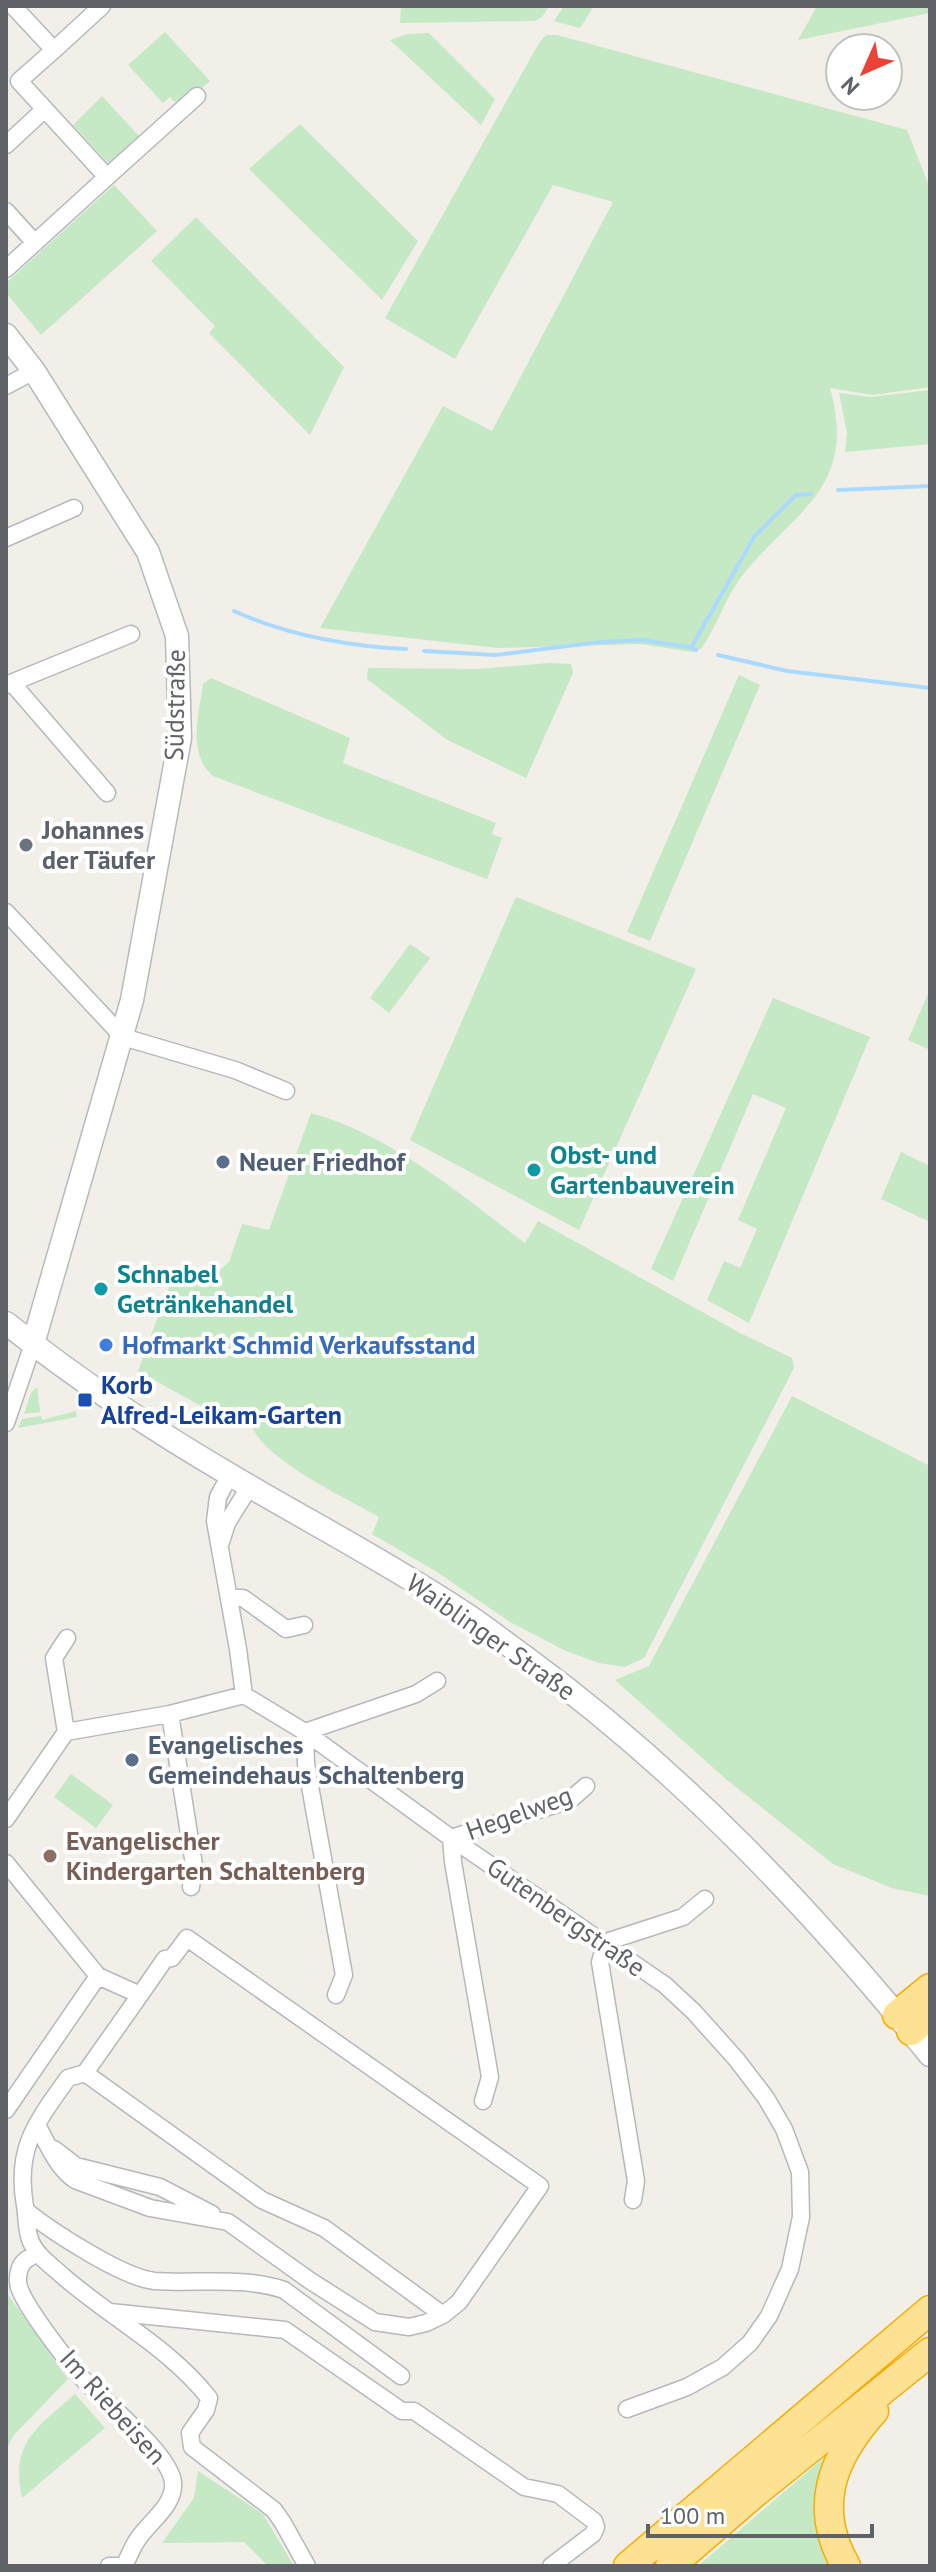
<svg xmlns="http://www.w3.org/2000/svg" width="936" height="2572" font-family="'PT Sans',sans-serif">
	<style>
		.green { fill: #c5e8c5 }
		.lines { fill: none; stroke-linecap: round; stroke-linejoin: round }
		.stream { stroke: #aadaff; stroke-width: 4 }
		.street-casing { stroke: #b5b8bc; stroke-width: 19 }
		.secondary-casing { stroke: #b6babf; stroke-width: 25 }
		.highway-casing { stroke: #f9ab00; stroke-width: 31 }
		.street { stroke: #fff; stroke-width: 16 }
		.secondary { stroke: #fff; stroke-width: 22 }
		.highway { stroke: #fde293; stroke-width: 28 }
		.worship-dot { fill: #6b7280; stroke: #fff; stroke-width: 3 }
		.service-dot { fill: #5c6f8a; stroke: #fff; stroke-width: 3 }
		.culture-dot { fill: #0f9aa8; stroke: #fff; stroke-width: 3 }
		.shop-dot { fill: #3f7fe0; stroke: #fff; stroke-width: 3 }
		.transit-dot { fill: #1a4fb4; stroke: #fff; stroke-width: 3 }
		.education-dot { fill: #8d6e63; stroke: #fff; stroke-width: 3 }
		.labels { text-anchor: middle; stroke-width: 8; stroke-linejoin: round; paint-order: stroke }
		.street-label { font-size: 26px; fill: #5f6368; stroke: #fff }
		.worship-label { font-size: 26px; font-weight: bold; fill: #5b616d; stroke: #fff; text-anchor: start }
		.culture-label { font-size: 26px; font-weight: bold; fill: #0d838f; stroke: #fff; text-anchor: start }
		.service-label { font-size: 26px; font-weight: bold; fill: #4e5e75; stroke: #fff; text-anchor: start }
		.shop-label { font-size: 26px; font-weight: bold; fill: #366cbe; stroke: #fff; text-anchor: start }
		.transit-label { font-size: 26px; font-weight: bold; fill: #164399; stroke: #fff; text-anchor: start }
		.education-label { font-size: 26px; font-weight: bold; fill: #785e54; stroke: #fff; text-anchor: start }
	</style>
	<rect width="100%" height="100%" fill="#f1efe8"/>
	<path class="green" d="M401,6H549L542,17L535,21L400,23Z
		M564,6H594L580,28L554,21Z
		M817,6H930V13L798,40Z
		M165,32L210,81L197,92L193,88L179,101L175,102L170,97L163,103L128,65Z
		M429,33L495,99L481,125L390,40L408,34Z
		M546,35H557L907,130L930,188V387L872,395L830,388C857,486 799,508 745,572C726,595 718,624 702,648L693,652L640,644L498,648L320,628L443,406L492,431L613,202L553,185L455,359L385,318L539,43Z
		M102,96L139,136L114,162H107L73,125Z
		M300,124L418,241L382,300L249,169Z
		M114,185L157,231L41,335L6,293V283Z
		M196,217L344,367L310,435L209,333L215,326L151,261Z
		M930,390V444L845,452L847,433L839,393L871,397Z
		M550,663L571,664L573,673L526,778L446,739L367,679L368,668L478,669Z
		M739,675L760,685L650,941L627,932Z
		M211,678L350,738L343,763L496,823L492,834L502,838L487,879L213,776C187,754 199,713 203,684Z
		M516,897L696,969L579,1230L410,1140Z
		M410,944L430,958L389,1013L370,998Z
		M930,989V1045L928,1049L908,1040Z
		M773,998L870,1037L749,1323L707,1300L724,1261L740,1268L757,1229L738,1220L786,1108L753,1094L673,1281L651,1269Z
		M311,1113C393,1136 458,1193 525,1243L538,1221L742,1334L792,1358L794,1368L644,1658L625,1667L599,1663L566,1651L510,1622L437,1572L372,1534L379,1517C347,1498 254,1456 250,1419L228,1421L138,1371L175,1270L207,1281L229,1262L242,1224L269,1230Z
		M901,1152L930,1166V1222L881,1199Z
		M37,1387L40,1412L24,1414L31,1393Z
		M792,1396L930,1466V1896L892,1888L833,1864L727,1780L615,1680L649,1666Z
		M76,1411L77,1417L18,1428L22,1419L41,1416L42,1420Z
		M71,1774L113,1805L96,1828L54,1797Z
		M6,2292L68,2379L13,2436L6,2450Z
		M75,2394L105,2428L22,2498C10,2442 37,2428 75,2394Z
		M833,2450L838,2566H698Z
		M198,2471L263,2514L294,2566H268L244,2542L162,2543L194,2498Z"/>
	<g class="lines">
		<path class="stream" d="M838,490L930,486
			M234,611C289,636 346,646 406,649
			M691,648L754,537L796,495L811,494
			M694,649L696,650
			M424,651L495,655L600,642L642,640L689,647
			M718,655L787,671L930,688"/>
		<defs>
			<path id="street" d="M54,50L102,6
				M6,145L45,109
				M107,177L197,96
				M6,211L35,243
				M6,269L107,177L19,81L54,50L13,6
				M6,386L34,371
				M6,538L74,508
				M12,683L107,793
				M6,685L131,634
				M6,912L123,1037L235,1070L286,1091
				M6,1423L33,1344
				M230,1475L218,1497L215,1521L238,1649L244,1695
				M221,1542L227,1523L250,1486
				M229,1598H243L286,1629L304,1625
				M170,1714L194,1865L191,1887
				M66,1732L54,1658L67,1638
				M6,1819L66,1732L170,1714L244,1695L305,1732L451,1838L665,1985L694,2012L737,2060L766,2098L784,2129L800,2172L801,2217L790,2269L769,2316L750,2343L723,2367L687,2387L627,2409
				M6,1863L98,1976L140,1995L85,2073L68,2078C36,2123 15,2148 25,2206C27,2217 26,2231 31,2242C37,2256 52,2266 64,2277C111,2318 170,2348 209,2398L206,2410L190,2433L192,2447L274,2510L283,2523L307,2566
				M336,1995L344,1975L306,1764L305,1732L416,1694L437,1681
				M85,2073L262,2200L324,2228L443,2315L459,2302L540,2186L187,1938L172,1958L165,1959L140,1995
				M483,2101L490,2077L453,1862L451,1838L570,1800L586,1786
				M6,2110L98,1976
				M37,2125C48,2144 56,2167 75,2180L150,2208L228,2222L309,2280L375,2322L409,2327L426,2323L443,2315
				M54,2149L76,2166L160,2187L212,2214
				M633,2200L636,2181L600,1962L606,1942L683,1917L705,1899
				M26,2211C53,2232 123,2278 155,2281C198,2284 243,2276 284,2290L401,2376
				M37,2253C33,2256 25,2259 22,2264C18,2270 17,2281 19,2287C25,2307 67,2361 82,2378C102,2400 172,2455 173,2483C175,2505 149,2522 138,2539C132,2547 129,2557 124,2566
				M110,2312L285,2330L402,2411H414L524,2487L558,2494L594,2521L596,2527L593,2534L551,2566
				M109,2566H121"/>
			<path id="secondary" d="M6,335L34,371L148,552L177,636L180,738L132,1000L33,1344
				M6,1323C77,1379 153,1430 232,1476C308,1521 387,1562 461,1611C483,1625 504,1642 525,1657C680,1770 809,1907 930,2055"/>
			<path id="highway" d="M897,2015L930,1988
				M911,2031L930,2015
				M628,2566L930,2310
				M670,2566L756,2492L930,2352
				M846,2566C812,2507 832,2458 874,2411"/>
		</defs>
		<use href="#street" class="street-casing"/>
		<use href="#secondary" class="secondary-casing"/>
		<use href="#highway" class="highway-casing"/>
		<use href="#street" class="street"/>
		<use href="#secondary" class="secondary"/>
		<use href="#highway" class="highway"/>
	</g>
	<circle class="worship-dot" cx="26" cy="845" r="8"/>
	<g class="service-dot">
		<circle cx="223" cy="1162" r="8"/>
		<circle cx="132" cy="1760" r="8"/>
	</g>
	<g class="culture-dot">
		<circle cx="534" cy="1170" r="8"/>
		<circle cx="101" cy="1289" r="8"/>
	</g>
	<circle class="shop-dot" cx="106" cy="1345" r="8"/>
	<rect class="transit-dot" x="77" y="1392" width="16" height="16" rx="4"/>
	<circle class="education-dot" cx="50" cy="1856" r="8"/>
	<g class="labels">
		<g class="street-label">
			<text transform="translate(175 705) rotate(-89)" y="9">Südstraße</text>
			<text transform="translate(491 1637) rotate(35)" y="9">Waiblinger Straße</text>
			<text transform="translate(519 1813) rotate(-20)" y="9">Hegelweg</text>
			<text transform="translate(566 1917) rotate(35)" y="9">Gutenbergstraße</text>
			<text transform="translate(113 2407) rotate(48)" y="9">Im Riebeisen</text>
		</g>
		<g class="worship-label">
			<text x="42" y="839">Johannes<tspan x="42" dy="30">der Täufer</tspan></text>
		</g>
		<g class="culture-label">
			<text x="550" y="1164">Obst- und<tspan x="550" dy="30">Gartenbauverein</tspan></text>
			<text x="117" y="1283">Schnabel<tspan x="117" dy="30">Getränkehandel</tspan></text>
		</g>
		<g class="service-label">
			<text x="239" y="1171">Neuer Friedhof</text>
			<text x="148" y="1754">Evangelisches<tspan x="148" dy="30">Gemeindehaus Schaltenberg</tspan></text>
		</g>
		<g class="shop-label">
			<text x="122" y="1354">Hofmarkt Schmid Verkaufsstand</text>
		</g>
		<g class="transit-label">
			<text x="101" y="1394">Korb<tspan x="101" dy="30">Alfred-Leikam-Garten</tspan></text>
		</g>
		<g class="education-label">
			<text x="66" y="1850">Evangelischer<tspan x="66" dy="30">Kindergarten Schaltenberg</tspan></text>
		</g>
	</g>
	<rect width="936" height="2572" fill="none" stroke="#5f6368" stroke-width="16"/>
	<g transform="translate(864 72) rotate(225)"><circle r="38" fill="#ffffff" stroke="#bfc1c3" stroke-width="2"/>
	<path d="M0-6L14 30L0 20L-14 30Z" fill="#ea4335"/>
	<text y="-12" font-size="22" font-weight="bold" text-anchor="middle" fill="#5f6368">N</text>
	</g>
	<path d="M648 2524v12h224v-12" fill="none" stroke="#5f6368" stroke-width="4"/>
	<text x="660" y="2524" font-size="24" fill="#5f6368" stroke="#ffffff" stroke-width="6" paint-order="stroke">100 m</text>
</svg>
